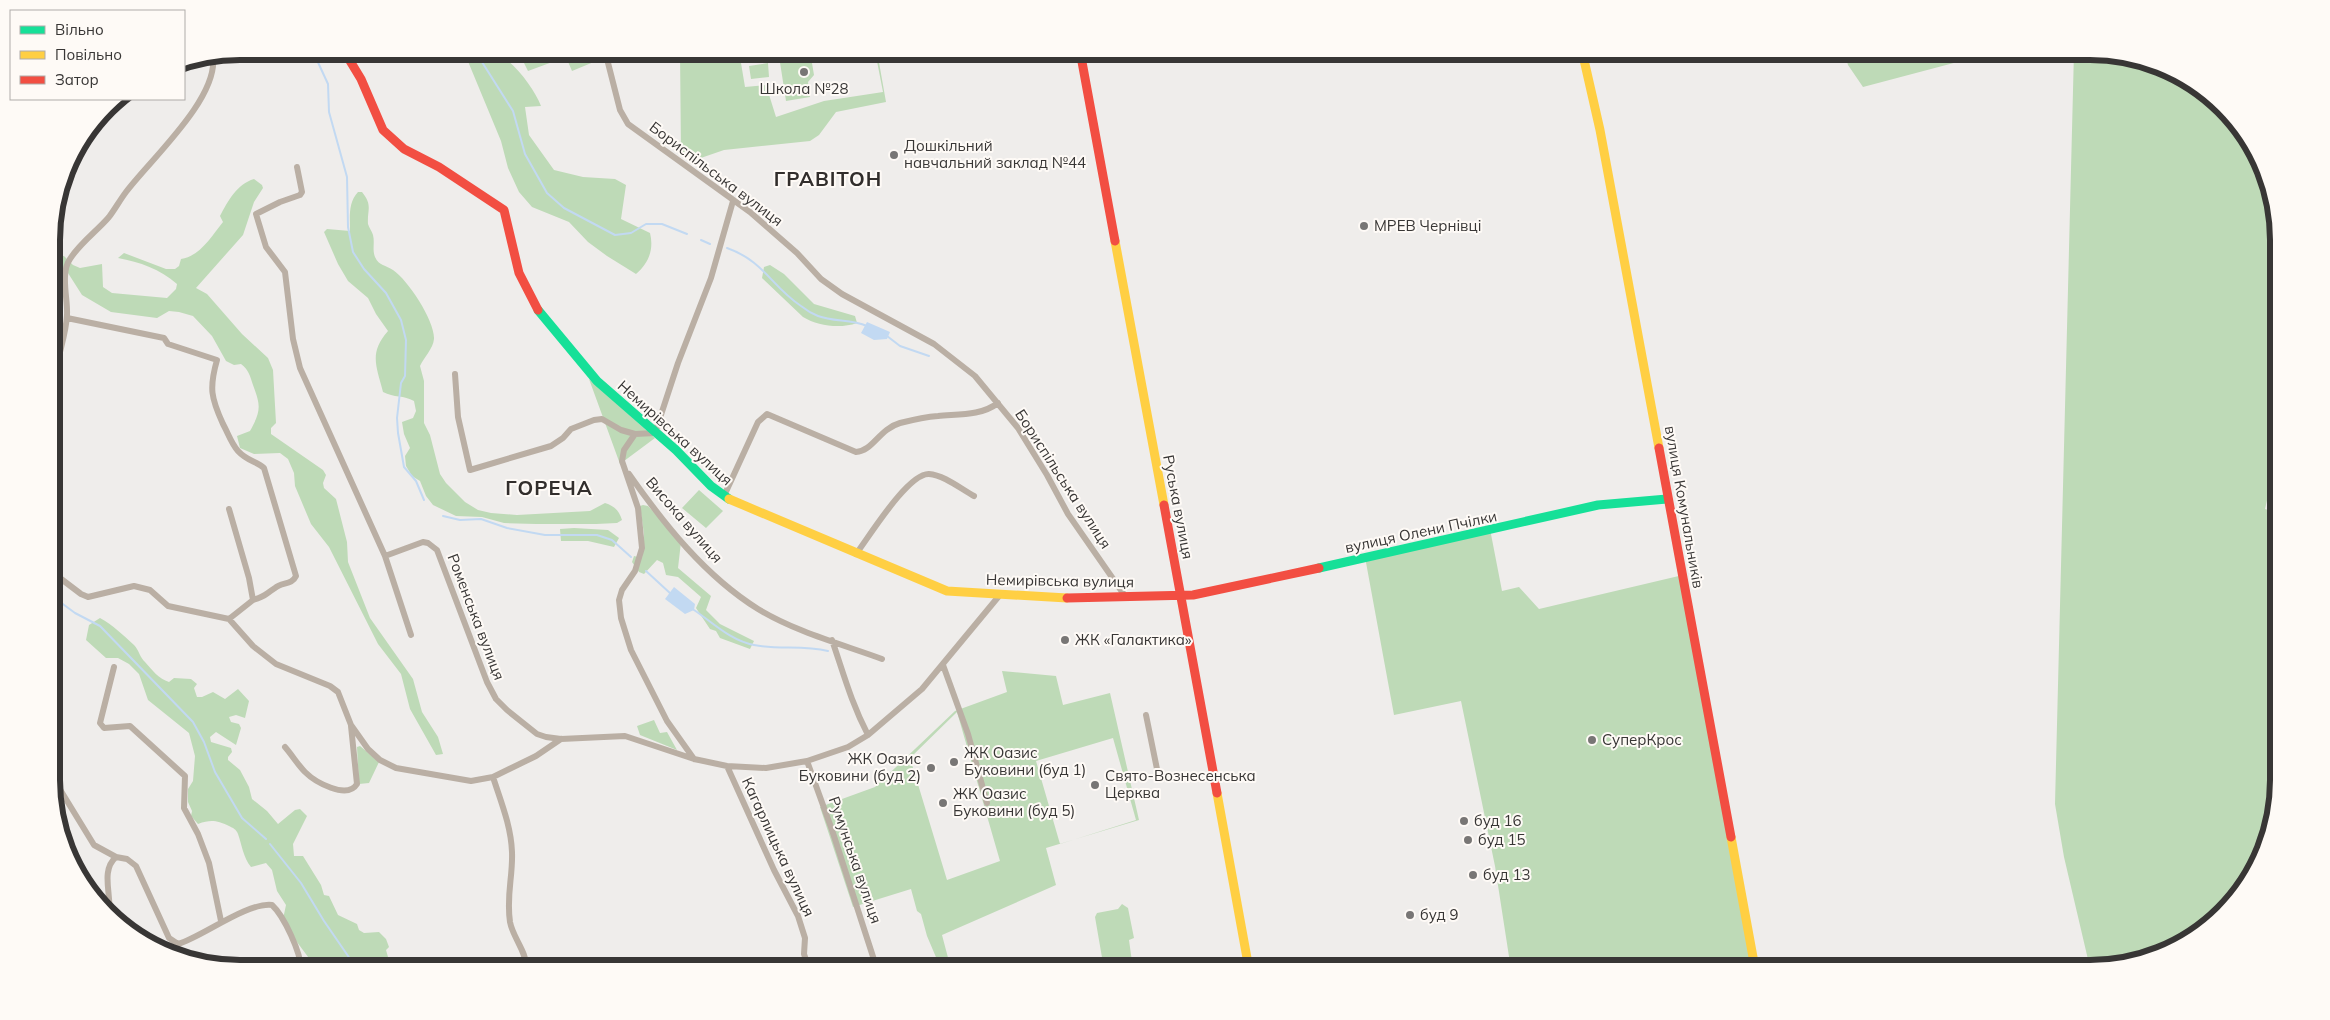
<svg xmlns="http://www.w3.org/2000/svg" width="2330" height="1020" font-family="Mulish,sans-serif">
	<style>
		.green { fill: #bedab7; fill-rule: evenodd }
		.water { fill: #c2d9f2 }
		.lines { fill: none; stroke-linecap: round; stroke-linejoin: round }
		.stream { stroke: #c2d9f2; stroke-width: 2 }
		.street { stroke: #baafa4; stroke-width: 6 }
		.fast { stroke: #16e098; stroke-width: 9 }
		.slow { stroke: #ffcf43; stroke-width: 9 }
		.jam { stroke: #f24e42; stroke-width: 9 }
		.poi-dot { fill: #787675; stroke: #fefaf6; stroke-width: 2 }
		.labels { text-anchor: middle; stroke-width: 4; stroke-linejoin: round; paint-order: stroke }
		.poi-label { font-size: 15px; fill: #383635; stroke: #fefaf6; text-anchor: start }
		.street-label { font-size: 15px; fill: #383635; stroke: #fefaf6 }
		.district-label { font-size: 20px; font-weight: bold; letter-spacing: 1px; fill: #322e2c; stroke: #fefaf6 }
		.rim { fill: none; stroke: #383635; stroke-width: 6 }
	</style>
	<rect width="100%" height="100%" fill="#efedeb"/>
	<path class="green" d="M462,51C471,51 482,49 490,51C510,55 534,88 541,106L525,107L529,135L554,170L583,177L615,179L626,185L621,219L650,233C654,249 649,263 636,274L607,256L588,242L569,222L532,207L519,192L508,168L501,141L467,59Z
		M518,51H599L601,59L572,71L566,57L528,71Z
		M680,51H732V56L740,57L745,87L766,85L776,117L824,101L883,92L875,51H877L886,102L836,112L819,135L810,141L724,150L695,160L681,154Z
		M810,51L814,75L808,82L810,97L786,101L779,56Z
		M1844,51H1999L1863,87L1848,65Z
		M2074,51H2090L2162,66L2205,90L2240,125L2264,167L2277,216L2278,416L2275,422H2278V467L2274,470L2265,509L2277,513L2273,533L2272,562L2278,564L2279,780L2264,852L2240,895L2195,937L2151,959L2102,968H2090L2064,857L2055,804Z
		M768,63L769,77L751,79L749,66Z
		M79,146L80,153L68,169L73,175L71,182L64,184L62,188L71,156Z
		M254,179L262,185L263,188L254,202L243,235L196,288L207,294L242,334L268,358L273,370L276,423L271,428V434L323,470L326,475L323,483L324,488L336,499L347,542L348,562L370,618L413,679L422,712L438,737L443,754L436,755L410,709L401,674L378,644L329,547L311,524L295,486L294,473L288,459L280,453L254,454L240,448L237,436L250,431C261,411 261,406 253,385C250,376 249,370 241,364L234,365L226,361L212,336L193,316L179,312L169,311L157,318L111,312L82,295L68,273L59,274C57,287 62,298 61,310C61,333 56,353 52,374V255L64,256L73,265L80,268L102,264L103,287L112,293L167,298L176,289L177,284C160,269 140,262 118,258L124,253L166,269H175L179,266L181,259C200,256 211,237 223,222L220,216C228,201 237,184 254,179Z
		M358,192H362C373,206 367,209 368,224C369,228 372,231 373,235C375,243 372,249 375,257C379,266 386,265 393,270C408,280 435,321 434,339C433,349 424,357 420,366L424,381V423L430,435L440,474L446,483L465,502L478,510L491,513L517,515L590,511L605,503C614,506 619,510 622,520L617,523L596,524H536L504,523L482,517L456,516L433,505L426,496L420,481L412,476L406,466L405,456L410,448L404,434L402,422L413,418L416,411L414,401C404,395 394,398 383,392C376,365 369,353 388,331L376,314L368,298L348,281L338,264L324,232L327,229L350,231C350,216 348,203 358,192Z
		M770,265L784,274L814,304L855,316L857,323C840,329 818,326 803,317L762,278L764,267Z
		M589,379L655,438L620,464Z
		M699,490L723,511L706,528L682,508Z
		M643,505L648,506L681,542L678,568L711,596L706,610L720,624L754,641L750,649L720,638L716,631L710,629L696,608L701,597L678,577L666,575L663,563L657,560L644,574L639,572L632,562L634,556L642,558L644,534L640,506Z
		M574,528L608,530L619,538L614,547L588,541H561L560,529Z
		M1490,529L1502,591L1519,587L1539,609L1683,575L1757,968H1521L1519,961L1510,963L1495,866L1461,701L1394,715L1365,557Z
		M100,618C113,625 123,635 134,645C139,650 140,658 145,662C152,670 159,679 169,682L174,678L191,679L197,684L194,688L197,697H202L213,692L225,699L238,689L249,701L245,718L236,715L229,717L231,722L239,724L241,728L236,745L216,732L210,737L211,742L231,748L232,752L228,757V760L240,770L249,787L252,799L267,811L278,824L295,810L300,809L307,816L293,844L294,856H303L321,885L324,895L329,896L338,915L357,924L359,930L364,933L379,932L386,939L389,947L386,950L388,957L398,958L401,963L412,960L416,964L417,969H317L291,934L283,919L286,905L277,891L272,870L266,863L251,867C243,857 242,845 238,834C236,829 233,828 229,826C217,821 212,819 198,824L191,816L192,811L188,802V789L193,781L195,756L189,733L148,700L139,674L129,664L118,658H106L86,640L89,625Z
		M1002,671L1056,676L1063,705L1110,693L1139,820L1046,848L1056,885L942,935L951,969H941L927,936L921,914L917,911L911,889L853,907L820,807L875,787L955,711L1007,692ZM957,712L1000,861L947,880L910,758ZM1113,738L1136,820L1060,844L1036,761Z
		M654,720L660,733L667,732L677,750L640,735L637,726Z
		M360,746L379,762L369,783L359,784L357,747Z
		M1122,904L1128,908L1134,938L1129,940L1133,969H1104L1095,917L1097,913L1118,909Z"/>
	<path class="water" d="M867,322L890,332L887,339L874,340L861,333Z
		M674,587L695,604L694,610L685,614L665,599Z"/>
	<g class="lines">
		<path class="stream" d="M306,51L316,58L328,84L329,112L347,177L348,227L353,252L364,269L386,293L401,320L406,340L405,376L401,383L397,418L398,433L404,467L416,481L424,500
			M477,51L482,62L513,111L525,154L547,193L564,208L615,235L631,233L646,224H662L687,234
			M701,240L710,244
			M727,248C764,261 771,286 801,306C806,310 813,314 818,316C834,322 851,319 867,326
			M887,336L900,346L929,356
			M443,516L460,520L481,519L507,528L545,535H597L612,540L631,557
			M646,571L671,594
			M52,596L75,613L100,626L193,722L204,742L215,772L242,818L266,839
			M694,610C712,622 731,641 754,645C779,650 802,645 828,651
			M270,844L301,883L324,921L357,969"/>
		<path class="street" d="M605,51L620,110L628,124L750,212L797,253L821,279L842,294L934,344L975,376L1018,428L1047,475L1068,514L1125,596
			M297,167L302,192L300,195L280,202L256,214L266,247L285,272L293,339L300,368L385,556L411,635
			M67,318L164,338L168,344L217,360C209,388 211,398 223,424C228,433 231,443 238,451C247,461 256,461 264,468L296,576C292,585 282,582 275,588C264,595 267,596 253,600
			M455,374L458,417L470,470L551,446L563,438L571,429L594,420L602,419L621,430L635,434
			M52,417L59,412C60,404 56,398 55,390C53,365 66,340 67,315C68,299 60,273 70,259C80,243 97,231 109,217C115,209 120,200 126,192C150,160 218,99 213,57
			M629,474C664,524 705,576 758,609C796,632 841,644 882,659
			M724,496L758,422L767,414L856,452C873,451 879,429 900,423C912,420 925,417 938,416C958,414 981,416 998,403
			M229,509L249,578L253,600L229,619
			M856,554C869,537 908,473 929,474C944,475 961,489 974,496
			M385,556L423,542L428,543L437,550L487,682L496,699L507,710L537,734L546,737L561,739L625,736L694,759L727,766L766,768L807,761L848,747L868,735L922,689L999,596
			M52,572L81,594L88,597L134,586L150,590L168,606L229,619L253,646L276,664L330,686L338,692L351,725L368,749L380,760L396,768L471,781L493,777L536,756L561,739
			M832,640C844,675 851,702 868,735
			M943,665L968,734L987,803
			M114,667L100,723L104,728L130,726L185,776L184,808L198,834L209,863L221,921
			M1146,715L1158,774
			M285,747C292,755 298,765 305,772C315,782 347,800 357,784L351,726
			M694,759L667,721L631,650L621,618L619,600L622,590L635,571L642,548L638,508L622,461L624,450L635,434L655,433L678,363L711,278L733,201
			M807,761L832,830L877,969
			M727,766L774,870L798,916L805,938L804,954L809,969
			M493,777C501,802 511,826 512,852C513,877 506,895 510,922C513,938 526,950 527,969
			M53,778L94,845L116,857L127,859L136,866L169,938L178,944C202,937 247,902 272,905C284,916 301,953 301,969
			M109,914C112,895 100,871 116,857"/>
		<path class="fast" d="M538,310L597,381L676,450L711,486L729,499
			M1319,568L1598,505L1667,499"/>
		<path class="slow" d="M1582,51L1600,130L1659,448
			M1115,241L1164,505
			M729,499L947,591L1067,598
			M1217,793L1249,969
			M1731,837L1755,968"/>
		<path class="jam" d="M344,51L361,79L383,130L404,149L439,167L504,210L519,273L538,310
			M1080,51L1115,241
			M1659,448L1731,837
			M1164,505L1217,793
			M1067,598L1193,595L1319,568"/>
	</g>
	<g class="poi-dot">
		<circle cx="804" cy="72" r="5"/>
		<circle cx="894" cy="155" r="5"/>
		<circle cx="1364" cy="226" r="5"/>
		<circle cx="1065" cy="640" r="5"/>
		<circle cx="1592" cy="740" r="5"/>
		<circle cx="954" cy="762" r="5"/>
		<circle cx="931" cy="768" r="5"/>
		<circle cx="1095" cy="785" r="5"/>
		<circle cx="943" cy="803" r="5"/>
		<circle cx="1464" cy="821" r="5"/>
		<circle cx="1468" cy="840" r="5"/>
		<circle cx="1473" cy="875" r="5"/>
		<circle cx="1410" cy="915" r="5"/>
	</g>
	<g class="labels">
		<g class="poi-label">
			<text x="804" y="94" text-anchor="middle">Школа №28</text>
			<text x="904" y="151">Дошкільний<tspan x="904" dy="17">навчальний заклад №44</tspan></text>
			<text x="1374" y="231">МРЕВ Чернівці</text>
			<text x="1075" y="645">ЖК «Галактика»</text>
			<text x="1602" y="745">СуперКрос</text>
			<text x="964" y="758">ЖК Оазис<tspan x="964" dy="17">Буковини (буд 1)</tspan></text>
			<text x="921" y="764" text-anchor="end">ЖК Оазис<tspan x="921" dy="17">Буковини (буд 2)</tspan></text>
			<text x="1105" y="781">Свято-Вознесенська<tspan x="1105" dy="17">Церква</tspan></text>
			<text x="953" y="799">ЖК Оазис<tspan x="953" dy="17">Буковини (буд 5)</tspan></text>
			<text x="1474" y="826">буд 16</text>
			<text x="1478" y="845">буд 15</text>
			<text x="1483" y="880">буд 13</text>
			<text x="1420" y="920">буд 9</text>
		</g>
		<g class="street-label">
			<text transform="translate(716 174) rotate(37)" y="5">Бориспільська вулиця</text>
			<text transform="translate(675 433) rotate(42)" y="5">Немирівська вулиця</text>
			<text transform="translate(1063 479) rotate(57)" y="5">Бориспільська вулиця</text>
			<text transform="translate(1178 507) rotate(79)" y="5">Руська вулиця</text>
			<text transform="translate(1684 507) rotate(80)" y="5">вулиця Комунальників</text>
			<text transform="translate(684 520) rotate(49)" y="5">Висока вулиця</text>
			<text transform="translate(1421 532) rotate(-12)" y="5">вулиця Олени Пчілки</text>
			<text transform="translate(1060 581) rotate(1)" y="5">Немирівська вулиця</text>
			<text transform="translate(476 617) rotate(69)" y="5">Роменська вулиця</text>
			<text transform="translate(778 847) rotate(65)" y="5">Кагарлицька вулиця</text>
			<text transform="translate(855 860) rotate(71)" y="5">Румунська вулиця</text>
		</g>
		<g class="district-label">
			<text x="828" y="186">ГРАВІТОН</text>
			<text x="549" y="495">ГОРЕЧА</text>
		</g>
	</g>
	<path d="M0 0H2330V1020H0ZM240 60H2090A180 180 0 0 1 2270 240V780A180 180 0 0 1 2090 960H240A180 180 0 0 1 60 780V240A180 180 0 0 1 240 60Z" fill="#fefaf6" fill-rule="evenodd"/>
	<path class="rim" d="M240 60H2090A180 180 0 0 1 2270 240V780A180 180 0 0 1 2090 960H240A180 180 0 0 1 60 780V240A180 180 0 0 1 240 60Z"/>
	<rect x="10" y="10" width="175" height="90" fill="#fefaf6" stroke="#afaca9"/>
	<rect x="20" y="26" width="25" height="8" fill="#16e098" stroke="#afaca9"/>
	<text x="55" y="35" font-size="15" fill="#383635">Вільно</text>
	<rect x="20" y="51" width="25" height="8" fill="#ffcf43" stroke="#afaca9"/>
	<text x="55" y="60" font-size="15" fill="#383635">Повільно</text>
	<rect x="20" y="76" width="25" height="8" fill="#f24e42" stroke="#afaca9"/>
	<text x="55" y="85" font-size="15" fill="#383635">Затор</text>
</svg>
